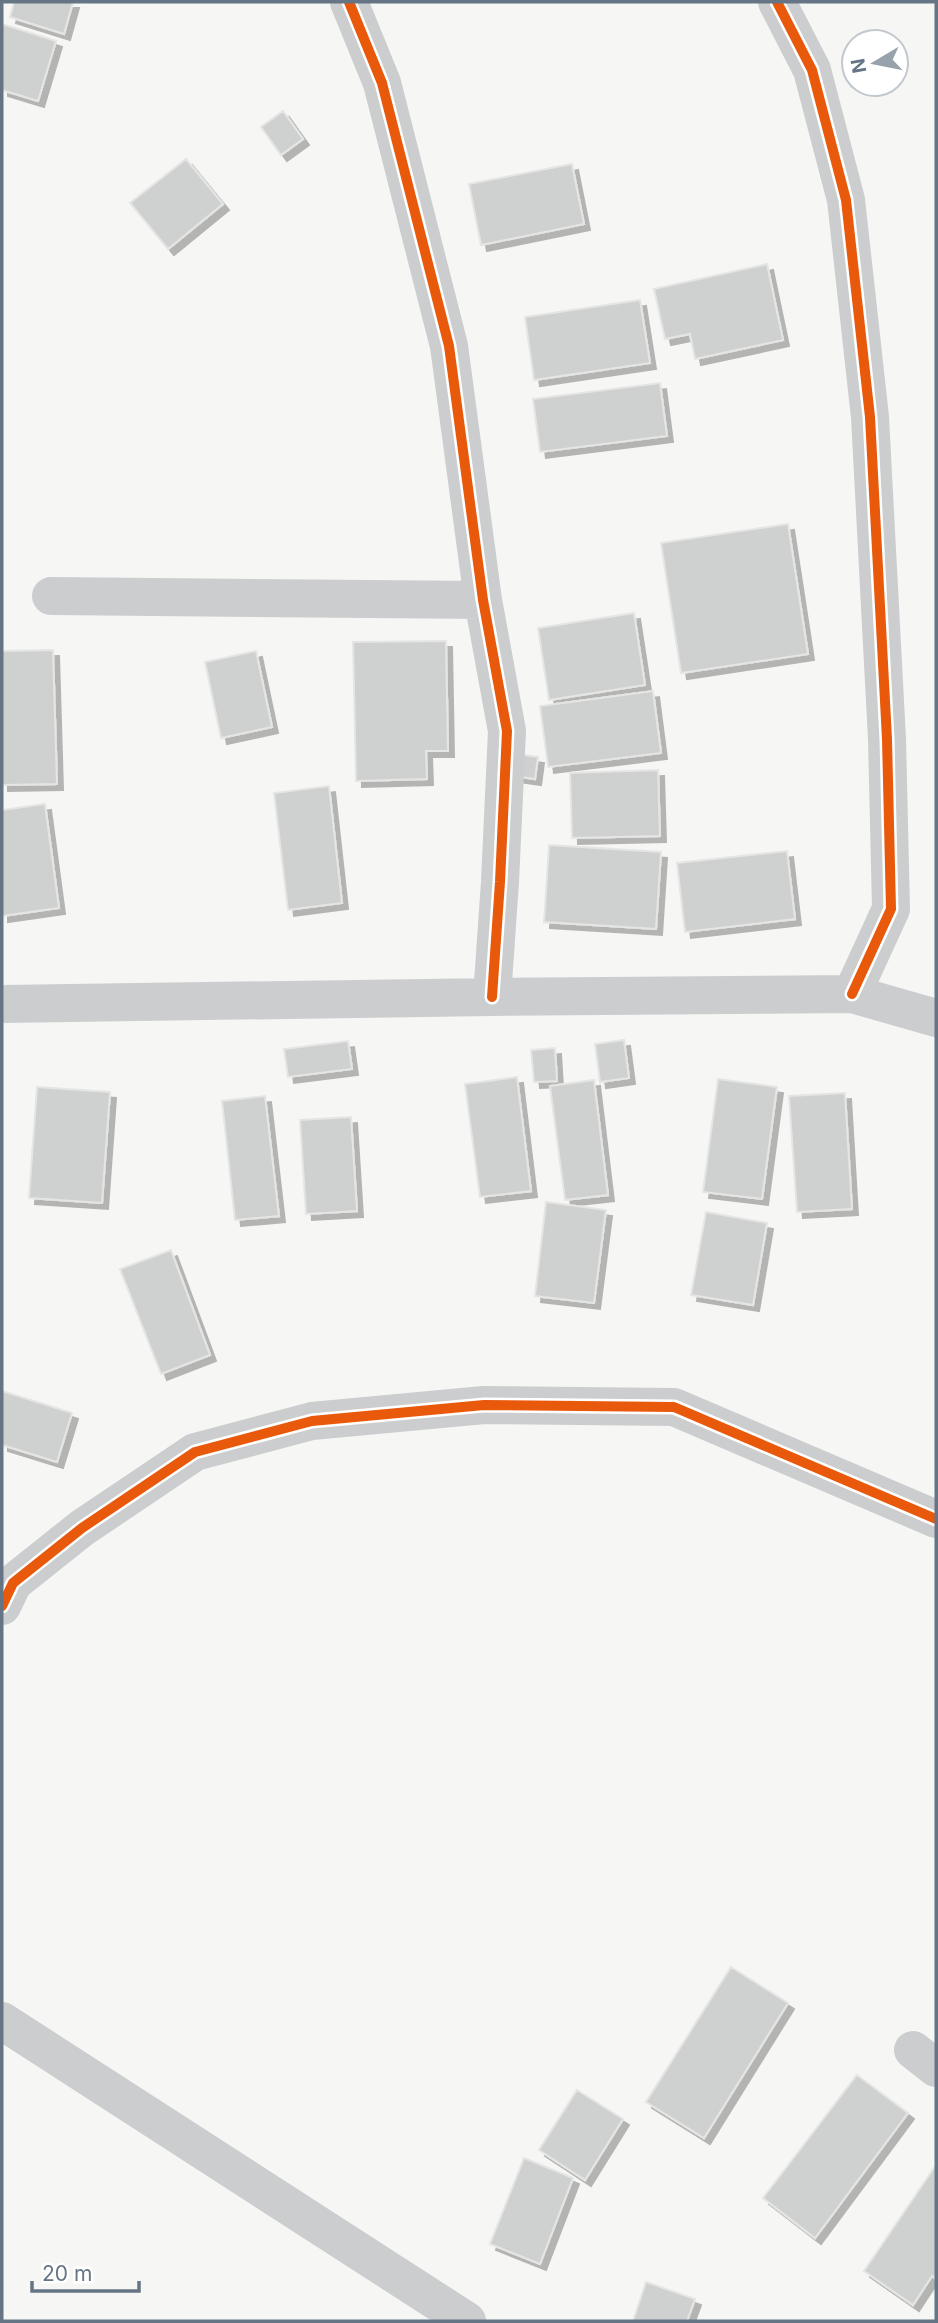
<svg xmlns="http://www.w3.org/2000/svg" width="938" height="2323" font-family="Inter,sans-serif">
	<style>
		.building { fill: #cfd0d0; stroke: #e5e5e4; stroke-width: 2; filter: url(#shadow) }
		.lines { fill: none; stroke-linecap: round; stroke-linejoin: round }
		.minor { stroke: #cccdce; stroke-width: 38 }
		.cycleway-casing { stroke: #fff; stroke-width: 15 }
		.cycleway { stroke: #e8590c; stroke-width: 10 }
	</style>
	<defs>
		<filter id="shadow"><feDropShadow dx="6" dy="6" stdDeviation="0" flood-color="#0004"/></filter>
	</defs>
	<rect width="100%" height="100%" fill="#f6f6f4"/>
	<path class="building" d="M14,2H73L64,34L10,17Z
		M2,24L56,41L38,101L2,90Z
		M283,111L303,139L281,155L261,127Z
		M186,159L223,204L168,249L130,203Z
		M572,164L584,224L481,245L469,184Z
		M767,264L783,340L695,359L690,334L665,339L654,289Z
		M640,300L650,363L534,380L525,317Z
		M660,383L667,436L540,452L533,399Z
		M788,524L808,654L681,673L661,543Z
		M634,613L645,685L549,700L538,628Z
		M446,641L448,751H426L427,779L356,781L353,642Z
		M53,650L57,784L2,785V651Z
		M256,651L272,727L221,738L205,662Z
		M653,691L661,753L548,767L540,706Z
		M510,753L538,757L535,779L506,775Z
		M658,770L660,836L572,838L570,773Z
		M329,786L342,903L288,910L274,793Z
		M45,804L59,908L2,916V810Z
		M549,845L661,852L656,929L544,922Z
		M787,851L795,919L685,932L677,863Z
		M624,1040L629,1078L600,1082L595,1044Z
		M348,1041L352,1069L288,1077L284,1049Z
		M555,1048L557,1081L534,1082L531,1050Z
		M517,1077L531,1191L480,1197L465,1084Z
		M718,1079L777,1087L762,1199L703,1192Z
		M594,1080L608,1195L565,1200L550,1086Z
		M37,1087L110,1092L102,1203L29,1198Z
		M845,1093L852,1209L797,1212L789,1096Z
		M265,1096L279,1216L235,1220L222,1101Z
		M351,1117L357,1211L306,1214L300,1120Z
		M546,1202L606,1210L594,1303L535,1296Z
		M706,1212L767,1223L753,1305L691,1295Z
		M171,1250L210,1355L161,1374L120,1269Z
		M2,1391L72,1413L57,1462L2,1445Z
		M731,1967L788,2003L704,2138L646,2102Z
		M857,2075L908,2113L815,2238L763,2198Z
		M577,2090L623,2119L585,2180L539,2150Z
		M524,2158L573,2178L540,2264L490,2244Z
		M936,2165V2279L932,2276L913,2305L864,2271Z
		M646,2282L695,2299L687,2321H633Z"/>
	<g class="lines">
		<path class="minor" d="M349,2L382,83L449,346L483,600L507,731L500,882L492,997
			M777,2L812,70L846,200L870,417L887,739L891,909L852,994
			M51,596L483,600
			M2,1004L492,997L852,994L936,1018
			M2,1606L13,1583L82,1528L195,1452L312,1421L484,1405L674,1407L936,1519
			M2,2021L467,2321
			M913,2050L936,2068"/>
		<defs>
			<path id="cycleway" d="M349,2L382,83L449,346L483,600L507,731L500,882L492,997
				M777,2L812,70L846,200L870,417L887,739L891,909L852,994
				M2,1606L13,1583L82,1528L195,1452L312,1421L484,1405L674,1407L936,1519"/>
		</defs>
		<use href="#cycleway" class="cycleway-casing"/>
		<use href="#cycleway" class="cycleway"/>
	</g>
	<rect width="938" height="2323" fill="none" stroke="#657585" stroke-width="7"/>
	<g transform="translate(875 63) rotate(260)"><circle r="33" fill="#ffffff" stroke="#c1c8ce" stroke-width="2"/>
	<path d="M0-5L12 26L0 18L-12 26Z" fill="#98a2ac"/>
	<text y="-10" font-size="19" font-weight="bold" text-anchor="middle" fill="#657585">N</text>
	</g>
	<path d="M32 2281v10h107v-10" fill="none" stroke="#657585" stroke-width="3.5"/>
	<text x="42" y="2281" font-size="21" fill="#657585" stroke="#ffffff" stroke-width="5" paint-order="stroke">20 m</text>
</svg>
